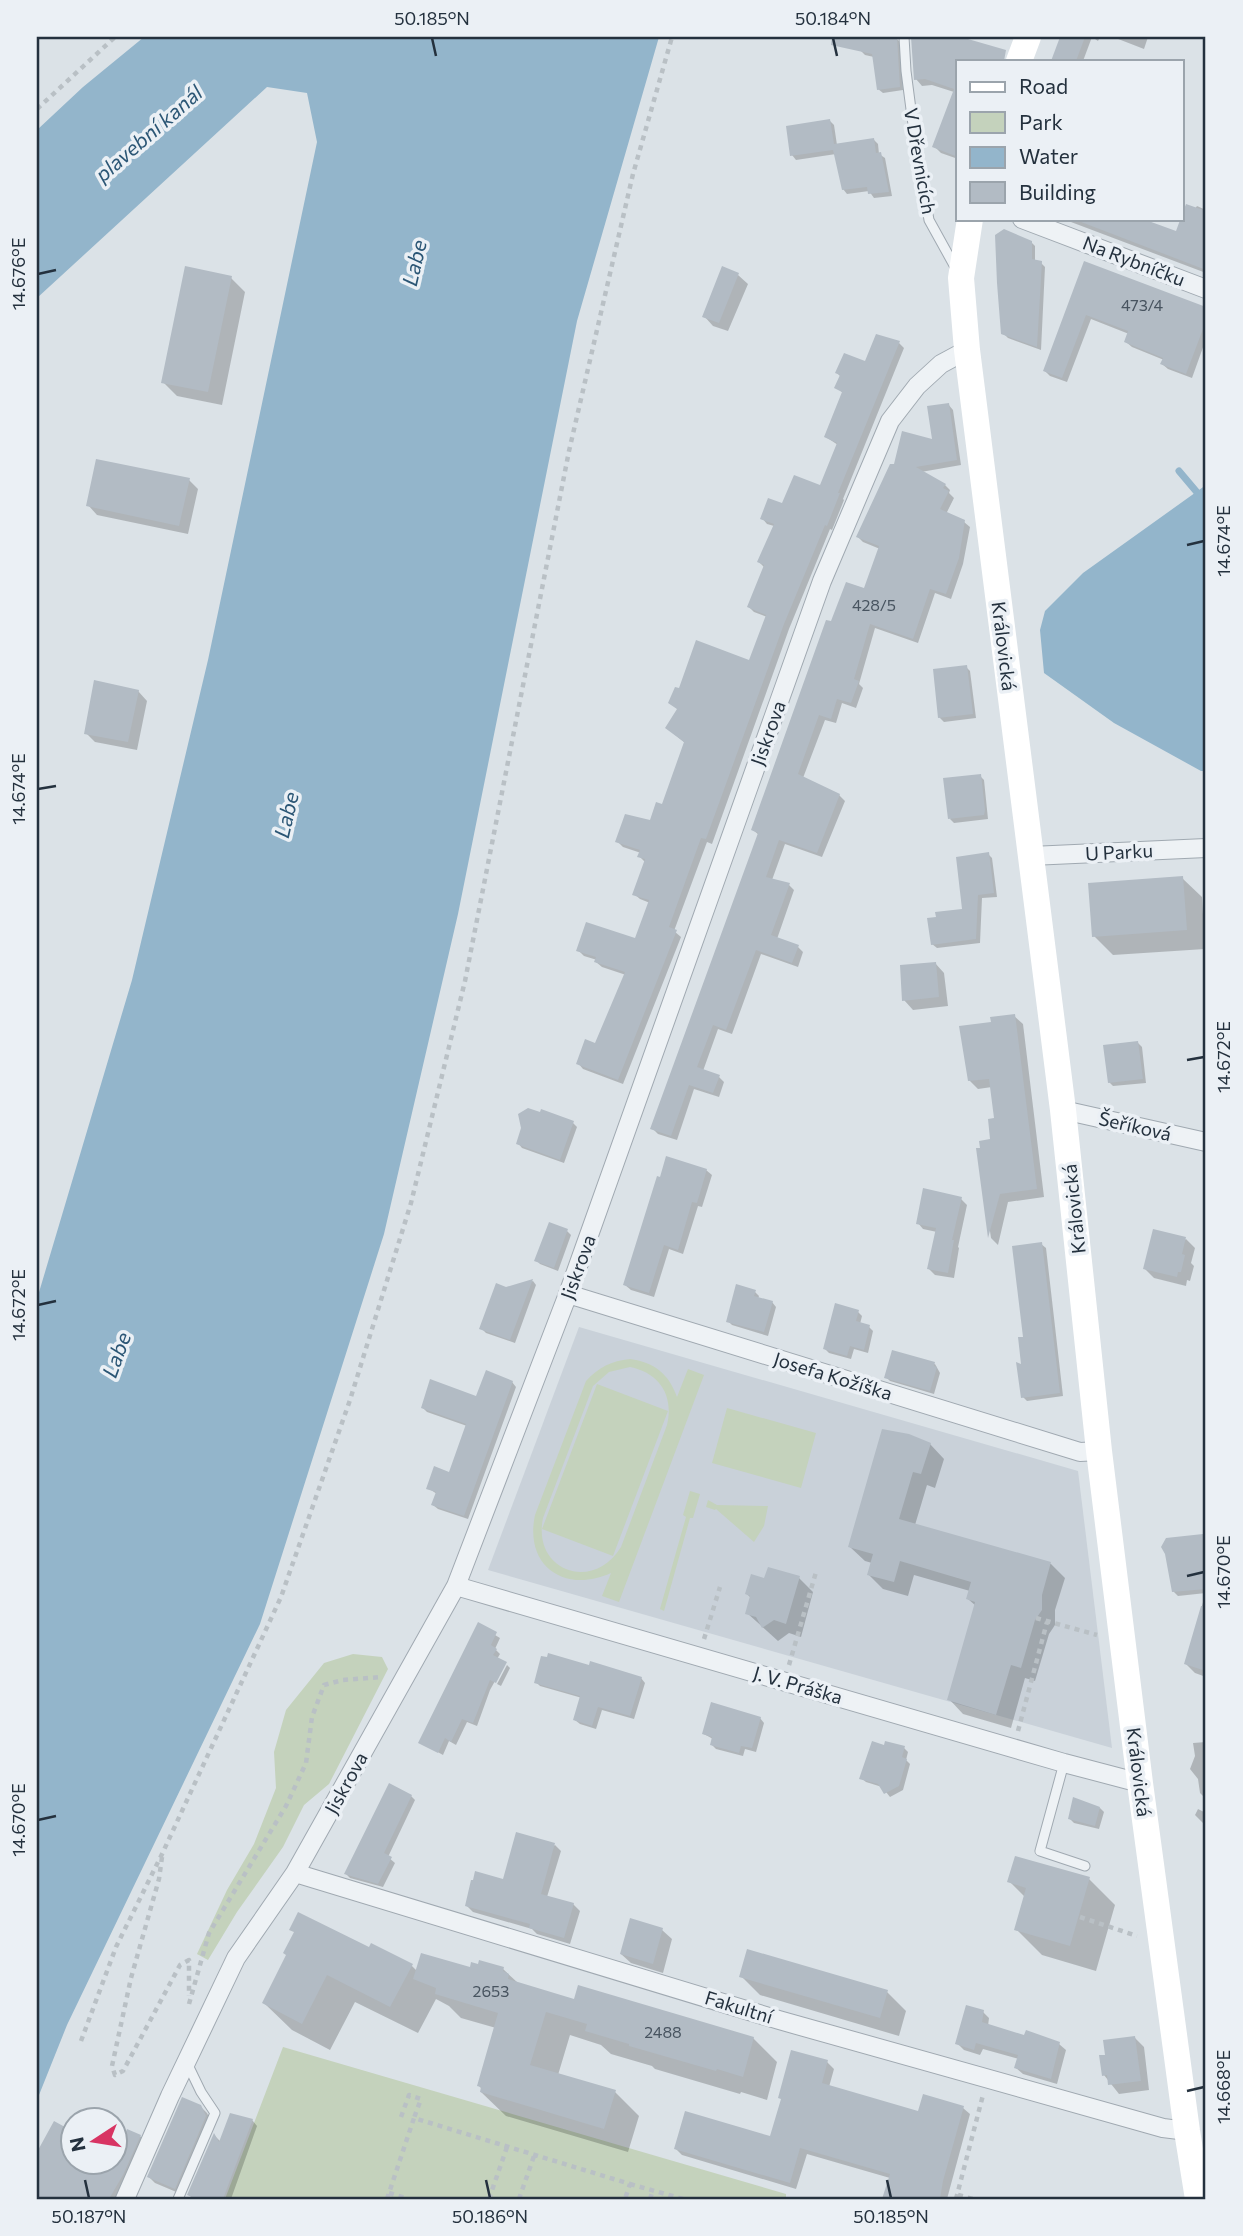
<svg xmlns="http://www.w3.org/2000/svg" width="1243" height="2236" font-family="Commissioner,sans-serif">
	<style>
		.built { fill: #c9d1d9 }
		.green { fill: #c4d2bc; fill-rule: evenodd }
		.water { fill: #93b5cb }
		.shadow { fill: #0003 }
		.lines { fill: none; stroke-linecap: round; stroke-linejoin: round }
		.stream { stroke: #93b5cb; stroke-width: 7 }
		.building { fill: #b2bbc4 }
		.lane-casing { stroke: #a0a9b1; stroke-width: 11 }
		.street-casing { stroke: #a0a9b1; stroke-width: 20 }
		.path { stroke: #b9c0c5; stroke-width: 4.5; stroke-dasharray: 5 5; stroke-linecap: butt }
		.lane { stroke: #eef2f5; stroke-width: 9 }
		.street { stroke: #eef2f5; stroke-width: 18 }
		.secondary { stroke: #fff; stroke-width: 26 }
		.ticks { fill: none; stroke: #24313e; stroke-width: 2.5 }
		.labels { text-anchor: middle; stroke-width: 7; stroke-linejoin: round; paint-order: stroke }
		.number-label { font-size: 16px; fill: #485460 }
		.street-label { font-size: 19px; fill: #24313e; stroke: #ebf0f5 }
		.water-label { font-size: 21px; font-style: italic; fill: #2b5675; stroke: #ebf0f5 }
		.neatline { fill: none; stroke: #24313e; stroke-width: 2.5 }
		.ticks-label { font-size: 18px; text-anchor: middle; fill: #24313e }
	</style>
	<rect width="100%" height="100%" fill="#dbe2e7"/>
	<path class="built" d="M579,1327L1078,1471L1112,1748L488,1570Z"/>
	<path class="green" d="M630,1359C654,1362 669,1374 677,1397L688,1369L704,1375L619,1602L602,1596L611,1573C565,1594 524,1566 535,1515L586,1381C599,1367 611,1361 630,1359ZM630,1367C660,1373 674,1396 667,1425L621,1547C593,1593 532,1571 543,1518L593,1386L609,1372Z
		M597,1384L668,1411L613,1556L542,1529Z
		M727,1408L816,1433L801,1488L712,1463Z
		M690,1491L700,1494L693,1518H690L664,1611L660,1609L686,1517L683,1515Z
		M708,1500L717,1505L768,1506L764,1526L754,1542L716,1509L715,1510L706,1507Z
		M353,1654L382,1657L388,1669L329,1784L304,1805L283,1847L237,1912L208,1960L197,1954L227,1890L254,1844L276,1788L274,1752L286,1710L324,1663Z
		M283,2047L786,2194V2199H225Z"/>
	<path class="water" d="M144,37H659L577,321L458,914L384,1234L260,1624L67,2025L37,2100V1299L132,980L208,660L317,142L307,93L267,87L37,298V130L83,87Z
		M1206,485V771H1201L1114,723L1044,673L1040,630L1045,611L1083,573Z"/>
	<path class="shadow" d="M864,37H889L896,38L901,43L903,90L883,93L878,89L874,57L865,55L861,51Z
		M912,37H954L997,49L1003,55L1001,61H958V159L941,153L934,146L954,92L932,85L922,86L916,79Z
		M1063,37H1100L1098,41L1092,37L1083,61H1054Z
		M1113,37H1148L1144,49Z
		M830,121L834,125L837,145L874,140L878,144L879,154L885,158L892,196L874,198L869,191L847,194L843,189L836,154L796,160L792,155Z
		M1197,206L1206,210V273L1063,219H1120L1135,225L1138,219L1177,233Z
		M1031,242L1035,246V262L1041,263L1045,267L1041,350L1008,338L1003,333Z
		M1085,263L1206,308V339L1192,378L1168,369L1162,364L1164,360L1132,347L1126,342L1129,334L1091,319L1067,382L1050,376L1045,371Z
		M738,275L748,284L728,331L713,326L704,316Z
		M231,278L245,292L222,405L177,396L163,382Z
		M899,343L904,348L843,499L844,500L832,530L830,529L789,629L712,844L707,842L674,931L681,937L623,1084L583,1069L578,1063L596,1045L626,975L602,967L596,962L597,960L584,956L578,950L636,940L650,903L640,899L634,894L646,863L639,856L641,853L623,847L618,842L651,822L663,806L685,743L667,728L679,710L670,703L680,691L750,662L767,617L754,612L749,607L765,568L759,562L774,526L767,524L762,518L821,488L838,445L826,437L843,393L836,387L841,377L837,373L866,363Z
		M948,404L953,410L961,465L921,472L945,485L950,490L949,493L954,498L946,514L964,522L970,527L963,564L951,599L935,593L918,643L875,628L859,684L863,688L856,708L842,703L836,723L825,720L803,778L839,795L845,801L822,857L785,844L772,880L789,885L794,890L777,939L798,947L803,952L798,967L761,954L732,1034L718,1029L703,1071L719,1077L724,1082L719,1097L694,1089L677,1140L658,1134L652,1128L759,835L753,830L833,623L865,590L880,549L863,542L858,537L934,441Z
		M189,480L198,489L188,534L97,515L88,505Z
		M966,667L970,671L976,718L944,722L939,717Z
		M138,691L147,701L137,750L95,742L86,733Z
		M980,776L984,780L988,819L954,823L950,819Z
		M988,854L992,858L997,897L982,898L980,943L937,948L932,944L964,910Z
		M1182,878L1202,897L1205,949L1113,955L1094,936Z
		M935,963L944,973L948,1006L913,1010L904,1000Z
		M1014,1016L1023,1024L1044,1197L1008,1202L998,1245L991,1238L978,1150L992,1140L996,1120L992,1087L978,1089L969,1080Z
		M1138,1043L1142,1047L1146,1083L1113,1086L1109,1082Z
		M573,1123L577,1127L564,1163L522,1148L518,1143Z
		M706,1170L712,1175L702,1207L698,1206L683,1254L669,1249L654,1297L631,1290L625,1285Z
		M961,1199L967,1205L958,1247L959,1248L954,1278L935,1275L929,1269L937,1232L923,1229L918,1223Z
		M567,1231L571,1235L558,1271L540,1264L536,1260Z
		M1186,1239L1195,1248L1191,1263L1194,1266L1190,1281L1187,1280L1186,1286L1154,1278L1145,1269Z
		M1041,1244L1046,1248L1063,1396L1027,1401L1023,1397L1025,1338Z
		M533,1281L536,1285L515,1343L486,1333L482,1329L506,1289Z
		M755,1292L759,1296L758,1299L772,1302L776,1307L768,1336L732,1325L728,1321Z
		M858,1312L862,1316L860,1324L869,1327L873,1331L868,1353L854,1349L851,1359L829,1353L825,1349Z
		M935,1364L940,1373L934,1394L890,1381L886,1377Z
		M512,1382L516,1387L468,1519L438,1509L433,1505L437,1494L428,1488L450,1474L467,1426L427,1412L423,1408L477,1398Z
		M930,1444L944,1459L935,1488L927,1485L915,1525L1051,1564L1065,1578L1055,1610V1625L1049,1634L1035,1681L1025,1678L1011,1728L963,1714L949,1699L976,1606L968,1599L970,1591L914,1575L908,1596L883,1589L869,1575L872,1563L865,1561L850,1547Z
		M1203,1536L1206,1539V1593L1178,1596L1173,1591Z
		M799,1578L813,1592L801,1637L789,1633L778,1641L747,1613L751,1598L747,1594L765,1581Z
		M1205,1595H1206V1677L1195,1673L1186,1664Z
		M478,1625L500,1638L495,1649L500,1654L497,1659L505,1663L490,1690L477,1726L467,1722L456,1745L449,1741L443,1755L420,1742Z
		M507,1665L510,1668L501,1686L497,1684Z
		M641,1678L645,1683L634,1719L602,1710L596,1729L580,1724L575,1720L582,1698L540,1686L536,1682Z
		M760,1718L764,1723L756,1752L745,1749L743,1756L716,1749L712,1745L713,1739L704,1734Z
		M1206,1742V1797H1204L1200,1793L1198,1779L1190,1769L1195,1756L1193,1743Z
		M886,1747L904,1748L908,1752L906,1760L910,1764L903,1790L890,1797L882,1787L866,1782L861,1778Z
		M411,1796L415,1800L388,1857L395,1863L383,1887L350,1878L346,1874Z
		M1100,1808L1104,1812L1099,1829L1074,1823L1070,1819Z
		M1198,1809L1206,1813V1826L1195,1815Z
		M555,1845L561,1851L547,1897L573,1904L580,1911L570,1944L537,1934L532,1929L473,1912L467,1906Z
		M1089,1879L1115,1905L1096,1971L1042,1955L1016,1929L1025,1897L1009,1881Z
		M662,1930L672,1939L663,1973L631,1963L621,1954Z
		M370,1950L411,1965L417,1971L503,1969L518,1983L576,2001L753,2038L777,2062L767,2100L741,2092L740,2094L655,2069L652,2066L611,2054L601,2045L570,2035L558,2075L615,2092L639,2116L628,2152L506,2116L481,2092L482,2089L479,2086L496,2028L461,2018L449,2006L436,1999L418,2033L355,2002L330,2050L292,2030L264,2003Z
		M741,1976L887,1992L906,2011L899,2036L760,1995Z
		M983,2012L989,2018L988,2026L1025,2037L1059,2044L1066,2050L1057,2084L1023,2074L1016,2068L1019,2059L983,2049L980,2055L964,2050L957,2043Z
		M1135,2038L1144,2047L1149,2090L1119,2094L1104,2075L1107,2056Z
		M827,2062L834,2069L829,2087L919,2114L963,2108L970,2114L947,2199H884L890,2178L807,2154L796,2189L682,2155L676,2149L771,2138Z
		M200,2106L207,2113L212,2123L181,2194L155,2183L149,2177Z
		M252,2120L257,2126L231,2199H194L189,2195L215,2136L221,2142Z
		M55,2123L74,2162H116V2158L140,2136L144,2141L127,2179L115,2199H37V2155Z"/>
	<g class="lines">
		<path class="stream" d="M1179,471L1206,503"/>
	</g>
	<path class="building" d="M832,37H897L900,87L877,90L872,54L831,45Z
		M911,37H961L1006,50L1004,61H958V157L932,147L954,89L925,79L914,80Z
		M1060,37H1085L1076,61H1051Z
		M830,119L834,144L874,138L876,153L881,152L889,192L868,194L867,187L842,190L833,150L790,156L786,126Z
		M1186,204L1206,211V270L1076,220V219H1143L1176,231Z
		M1004,229L1032,241V259L1042,261L1037,347L1001,334L997,283L995,235Z
		M1084,261L1206,307V321L1186,374L1160,364L1163,358L1124,342L1128,331L1086,315L1062,378L1043,371Z
		M185,266L232,276L208,392L161,383Z
		M722,266L739,273L719,323L702,317Z
		M876,334L900,341L838,493H840L827,526L825,525L784,624L706,839L701,838L669,927L677,930L618,1080L576,1064L585,1039L595,1043L625,972L594,962L596,957L576,951L586,922L635,938L649,900L632,895L645,859L637,857L640,850L615,842L625,814L650,820L656,802L662,804L684,742L665,728L677,709L668,703L675,687L679,688L696,640L749,660L766,615L747,607L764,565L757,562L774,524L760,519L768,498L782,503L794,475L820,485L837,443L824,437L842,392L834,388L840,375L835,373L844,353L865,361Z
		M949,403L957,460L916,467L946,484L943,488L949,491L940,509L965,520L959,558L946,594L930,589L913,639L870,624L854,679L859,681L851,703L837,699L831,719L819,715L798,774L840,794L817,853L779,840L766,877L790,883L771,935L799,945L792,963L756,950L726,1030L713,1025L697,1067L720,1075L713,1093L689,1085L671,1136L650,1129L758,833L751,830L826,620L831,621L846,582L864,588L879,546L856,537L890,464H894L902,431L932,439L927,406Z
		M96,459L190,478L179,526L86,506Z
		M967,665L973,714L938,718L933,669Z
		M94,680L139,690L128,742L84,734Z
		M981,774L985,810L984,815L948,819L943,778Z
		M989,852L994,893L978,895L976,939L931,945L927,918L936,917L935,912L962,909L956,857Z
		M1183,876L1187,930L1092,937L1088,883Z
		M936,962L939,997L902,1001L900,965Z
		M1015,1014L1037,1189L1000,1194L988,1238L976,1148H980L979,1141L990,1139L988,1119L994,1118L989,1079L968,1081L959,1026L991,1022L990,1017Z
		M1138,1041L1143,1079L1108,1083L1103,1045Z
		M528,1108L540,1112L541,1109L574,1121L560,1160L516,1144L521,1128L518,1114Z
		M666,1156L707,1169L697,1203L692,1202L678,1250L664,1245L649,1293L623,1285L657,1176L660,1177Z
		M923,1188L962,1197L952,1240H954L948,1273L927,1269L936,1228L916,1224Z
		M549,1222L568,1229L554,1268L534,1261Z
		M1153,1229L1186,1237L1182,1254L1185,1255L1181,1272H1178L1177,1277L1143,1269Z
		M1042,1242L1060,1393L1021,1398L1016,1362L1021,1364L1018,1337H1023L1012,1246Z
		M533,1279L510,1340L479,1329L496,1283L506,1287Z
		M736,1284L756,1290L754,1296L773,1301L764,1332L726,1322Z
		M835,1303L859,1310L856,1321L870,1325L864,1350L850,1346L847,1356L823,1349Z
		M892,1350L935,1362L934,1366L937,1367L930,1391L884,1378Z
		M486,1370L513,1381L464,1516L431,1505L436,1492L426,1489L434,1466L449,1472L466,1424L421,1408L430,1379L476,1396Z
		M882,1429L909,1434L931,1443L921,1474L913,1472L899,1519L1051,1562L1042,1595V1610L1035,1620L1021,1668L1011,1665L996,1715L947,1700L975,1602L966,1599L971,1582L900,1561L894,1582L867,1575L873,1554L848,1547Z
		M1203,1534L1206,1589L1172,1592L1165,1554L1161,1547L1166,1538Z
		M768,1567L800,1576L786,1624L774,1620L762,1628L756,1617L745,1614L750,1596L745,1594L751,1574L764,1578Z
		M1201,1606H1206V1671L1184,1664Z
		M478,1622L497,1632L491,1645L497,1649L493,1655L507,1662L496,1683L490,1680L473,1723L462,1719L451,1742L445,1738L438,1753L418,1743Z
		M548,1653L589,1665L590,1661L642,1677L630,1716L598,1707L592,1726L573,1720L580,1696L534,1683L541,1656L547,1657Z
		M711,1702L761,1717L752,1748L741,1746L739,1753L710,1745L712,1737L702,1734Z
		M872,1741L884,1745L885,1741L905,1746L902,1757L907,1759L899,1786L884,1794L878,1784L859,1779Z
		M389,1783L412,1795L384,1853L392,1857L378,1884L344,1874Z
		M1073,1797L1100,1807L1095,1826L1068,1819Z
		M516,1832L555,1843L541,1894L574,1903L564,1938L529,1928L530,1924L465,1906L471,1880H473L475,1871L503,1879Z
		M1015,1856L1090,1877L1070,1946L1014,1930L1026,1888L1007,1882Z
		M298,1912L369,1947L371,1943L413,1964L390,2007L327,1975L302,2024L262,2003L286,1955L283,1953L294,1932L289,1930Z
		M630,1918L663,1928L653,1964L620,1954Z
		M747,1949L888,1990L880,2018L739,1977Z
		M421,1953L470,1967L471,1962L478,1964L479,1960L504,1967L503,1971L509,1974L508,1979L574,1999L578,1985L754,2037L743,2077L717,2069L716,2071L629,2046V2044L585,2031L587,2024L546,2012L530,2065L616,2090L604,2129L480,2092L481,2087L477,2086L498,2013L435,1994L436,1988L413,1979Z
		M966,2005L984,2010L982,2022L1024,2035L1026,2030L1060,2042L1051,2079L1014,2068L1018,2055L976,2043L974,2050L955,2044Z
		M1135,2036L1141,2081L1108,2085L1107,2075L1102,2076L1099,2055H1105L1103,2040Z
		M791,2050L828,2060L822,2083L918,2111L923,2094L964,2106L943,2181L940,2199H882L890,2174L800,2148L790,2183L674,2149L685,2111L770,2136L781,2099L778,2098Z
		M182,2097L201,2105L206,2116L175,2189L147,2177Z
		M230,2113L253,2119L223,2199H197L187,2195L214,2133L219,2142Z
		M54,2121L74,2132V2162H116V2156L127,2129L141,2135L123,2175L109,2199H37V2152Z"/>
	<g class="lines">
		<defs>
			<path id="lane" d="M904,37L906,71L915,140L929,220L955,267
				M1064,1763L1040,1851L1085,1866
				M178,2199L215,2113L201,2092L187,2063"/>
			<path id="street" d="M1022,219L1206,289
				M1031,856L1206,848
				M1063,1110L1206,1142
				M568,1294L1080,1452L1099,1451
				M456,1586L1064,1763L1140,1783
				M295,1873L779,2020L1163,2128L1187,2131
				M125,2199L170,2096L236,1958L295,1873L456,1586L568,1294L822,581L890,421L917,386L941,364L967,350"/>
		</defs>
		<use href="#lane" class="lane-casing"/>
		<use href="#street" class="street-casing"/>
		<path class="path" d="M37,109L115,37
			M1036,1618L1097,1635
			M704,1639L720,1587
			M789,1665L816,1572
			M1018,1731L1047,1622
			M162,1857L159,1879L131,1978L112,2066L115,2075L123,2071L180,1965L189,1960V1996
			M1080,1917L1137,1936
			M189,2004L209,1933L286,1806L306,1763L312,1717L324,1685L343,1680L382,1677
			M81,2041L116,1947L163,1852L281,1597L350,1400L411,1203L465,981L569,451L633,174L672,37
			M401,2117L409,2095L421,2099L414,2118
			M630,2184L683,2199
			M389,2193L408,2199
			M958,2195L973,2199
			M387,2199L414,2118L630,2184L625,2199
			M489,2199L507,2147
			M519,2199L534,2156
			M650,2199L653,2190
			M956,2199L983,2095"/>
		<use href="#lane" class="lane"/>
		<use href="#street" class="street"/>
		<path class="secondary" d="M1019,61L1028,37
			M970,219L961,278L967,350L1063,1110L1099,1451L1140,1783L1187,2131L1198,2199"/>
	</g>
	<path class="ticks" d="M432,38L436,56M833,38L837,56M38,274L56,270M1187,545L1204,541M38,789L56,786M1187,1060L1204,1057M38,1305L56,1301M1187,1576L1204,1572M38,1820L56,1816M1187,2091L1204,2087M85,2180L89,2198M486,2180L490,2198M887,2180L891,2198"/>
	<g class="labels">
		<g class="number-label">
			<text x="1142" y="311">473/4</text>
			<text x="874" y="611">428/5</text>
			<text x="491" y="1997">2653</text>
			<text x="663" y="2038">2488</text>
		</g>
		<g class="street-label">
			<text transform="translate(920 161) rotate(80)" y="7">V Dřevnicích</text>
			<text transform="translate(1134 261) rotate(21)" y="7">Na Rybníčku</text>
			<text transform="translate(1004 646) rotate(83)" y="7">Královická</text>
			<text transform="translate(768 733) rotate(-70)" y="7">Jiskrova</text>
			<text transform="translate(1119 852) rotate(-3)" y="7">U Parku</text>
			<text transform="translate(1135 1126) rotate(13)" y="7">Šeříková</text>
			<text transform="translate(1074 1209) rotate(-96)" y="7">Královická</text>
			<text transform="translate(578 1267) rotate(-70)" y="7">Jiskrova</text>
			<text transform="translate(833 1376) rotate(17)" y="7">Josefa Kožíška</text>
			<text transform="translate(798 1685) rotate(16)" y="7">J. V. Práška</text>
			<text transform="translate(1139 1772) rotate(83)" y="7">Královická</text>
			<text transform="translate(346 1783) rotate(-61)" y="7">Jiskrova</text>
			<text transform="translate(739 2007) rotate(17)" y="7">Fakultní</text>
		</g>
		<g class="water-label">
			<text transform="translate(149 134) rotate(-41)" y="7">plavební kanál</text>
			<text transform="translate(415 263) rotate(-77)" y="7">Labe</text>
			<text transform="translate(287 815) rotate(-77)" y="7">Labe</text>
			<text transform="translate(117 1355) rotate(-70)" y="7">Labe</text>
		</g>
	</g>
	<rect width="1243" height="2236" fill="none" stroke="#ebf0f5" stroke-width="77"/>
	<rect x="956" y="60" width="228" height="161" fill="#ebf0f5" stroke="#9ba4ac" stroke-width="2"/>
	<rect x="970" y="82" width="35" height="10" fill="#ffffff" stroke="#9ba4ac" stroke-width="2"/>
	<text x="1019" y="94" font-size="21" fill="#24313e">Road</text>
	<rect x="970" y="112" width="35" height="21" fill="#c4d2bc" stroke="#9ba4ac" stroke-width="2"/>
	<text x="1019" y="130" font-size="21" fill="#24313e">Park</text>
	<rect x="970" y="147" width="35" height="21" fill="#93b5cb" stroke="#9ba4ac" stroke-width="2"/>
	<text x="1019" y="164" font-size="21" fill="#24313e">Water</text>
	<rect x="970" y="182" width="35" height="21" fill="#b2bbc4" stroke="#9ba4ac" stroke-width="2"/>
	<text x="1019" y="200" font-size="21" fill="#24313e">Building</text>
	<g transform="translate(94 2141) rotate(258)"><circle r="33" fill="#ebf0f5" stroke="#9ba4ac" stroke-width="2"/>
	<path d="M0-5L12 26L0 18L-12 26Z" fill="#d83463"/>
	<text y="-10" font-size="19" font-weight="bold" text-anchor="middle" fill="#24313e">N</text>
	</g>
	<rect x="38" y="38" width="1166" height="2160" class="neatline"/>
	<g class="ticks-label">
		<text x="432" y="25">50.185°N</text>
		<text x="833" y="25">50.184°N</text>
		<text transform="translate(19 274) rotate(-90)" y="6">14.676°E</text>
		<text transform="translate(1224 541) rotate(-90)" y="6">14.674°E</text>
		<text transform="translate(19 789) rotate(-90)" y="6">14.674°E</text>
		<text transform="translate(1224 1057) rotate(-90)" y="6">14.672°E</text>
		<text transform="translate(19 1305) rotate(-90)" y="6">14.672°E</text>
		<text transform="translate(1224 1572) rotate(-90)" y="6">14.670°E</text>
		<text transform="translate(19 1820) rotate(-90)" y="6">14.670°E</text>
		<text transform="translate(1224 2087) rotate(-90)" y="6">14.668°E</text>
		<text x="89" y="2223">50.187°N</text>
		<text x="490" y="2223">50.186°N</text>
		<text x="891" y="2223">50.185°N</text>
	</g>
</svg>
